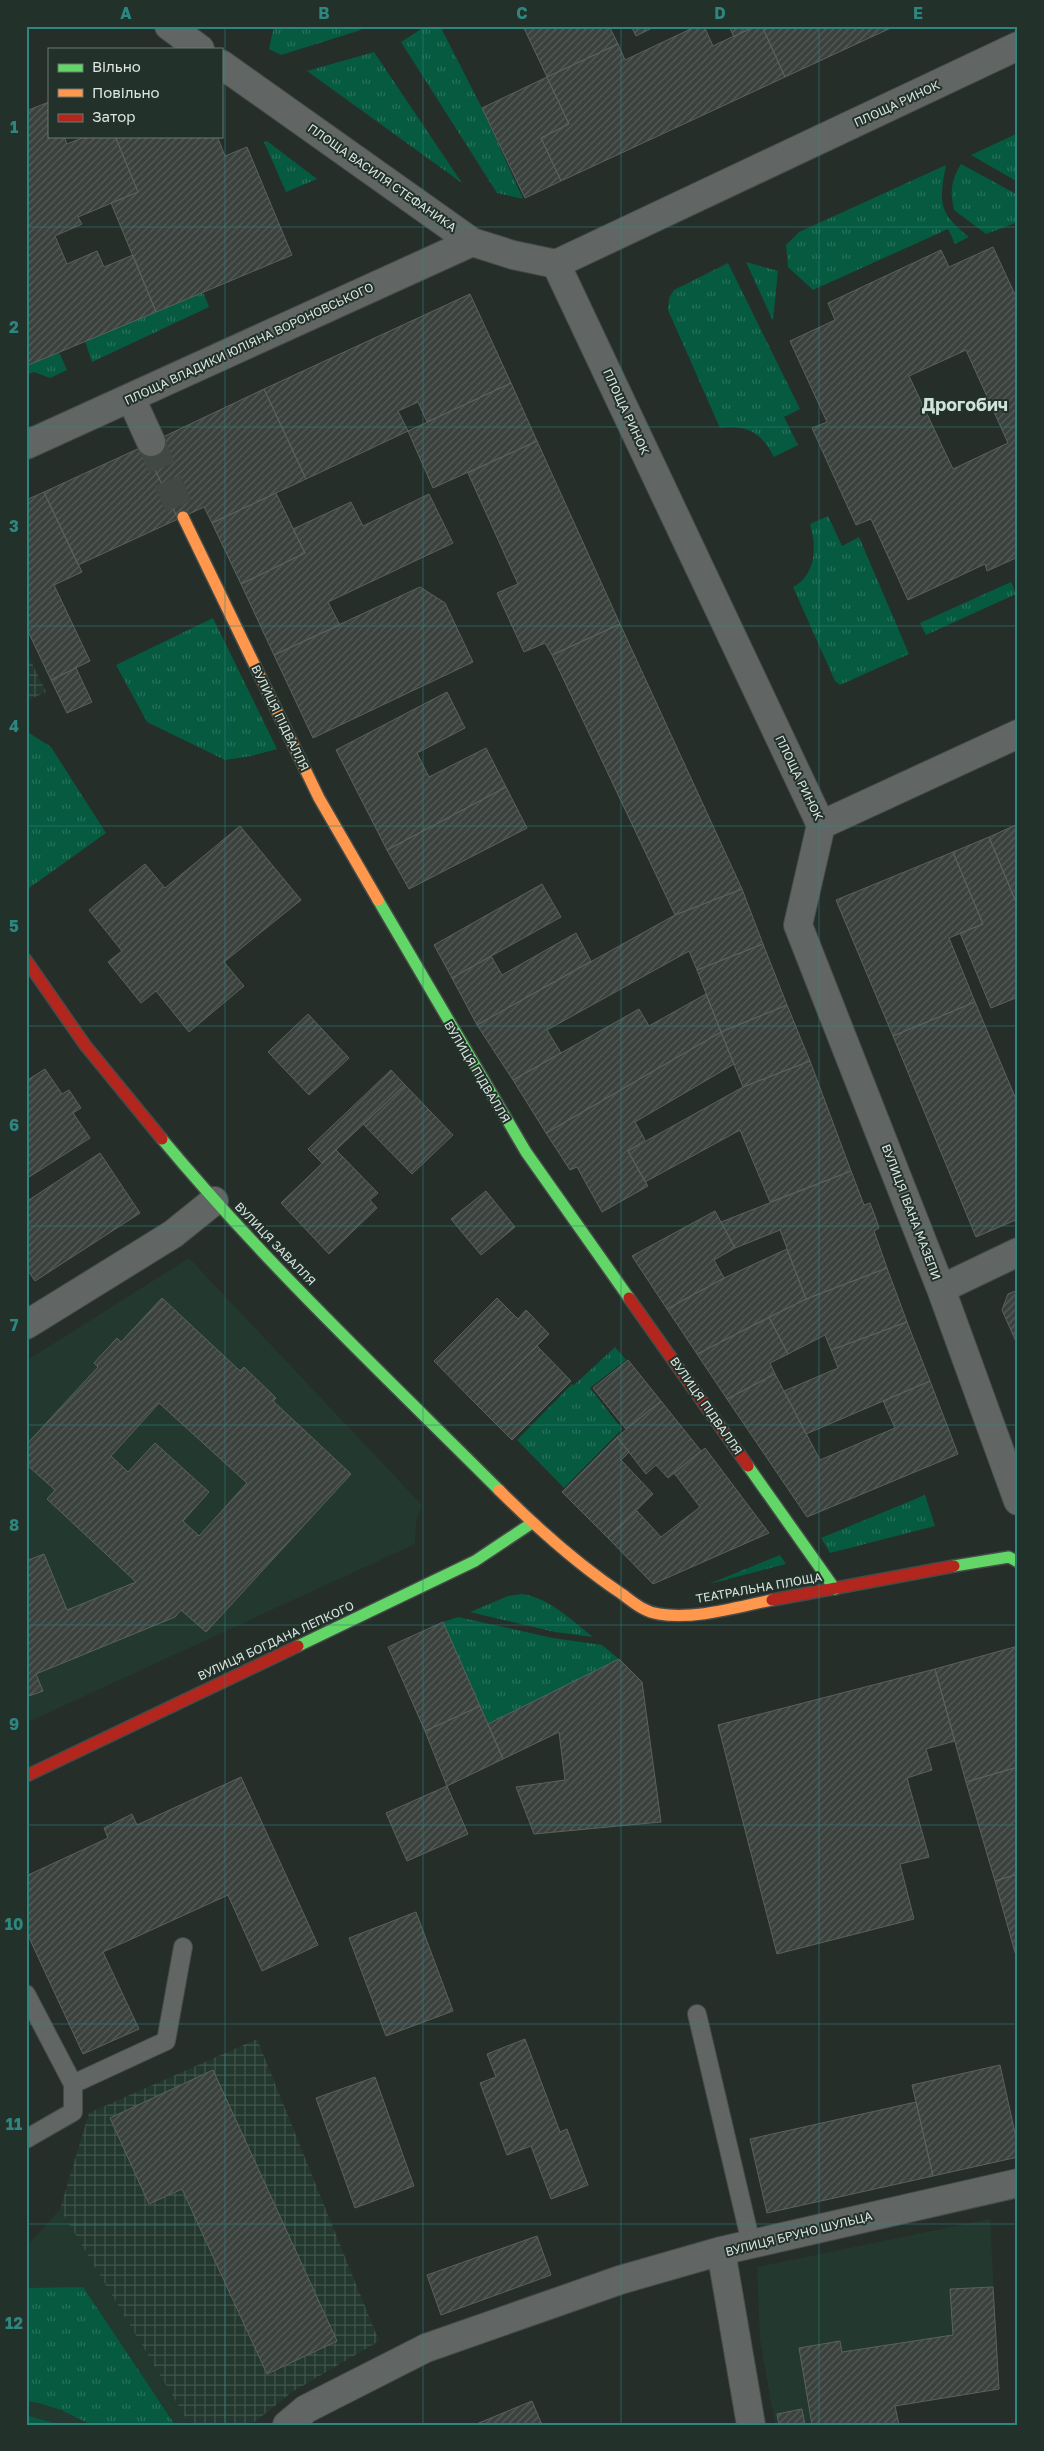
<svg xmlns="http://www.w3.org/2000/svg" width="1044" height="2451" font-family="'Golos Text',sans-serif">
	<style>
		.built { fill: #23382e }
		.industrial { fill: url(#industrial-grid) }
		.grass { fill: url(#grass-tufts) }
		.building { fill: url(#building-hatch); stroke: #5b625e; fill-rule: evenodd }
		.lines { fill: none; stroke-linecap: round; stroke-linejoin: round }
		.street-tunnel { stroke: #414945; stroke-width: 28; stroke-dasharray: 28 14; stroke-linecap: butt }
		.lane-casing { stroke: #454b48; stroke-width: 20 }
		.street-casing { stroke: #454b48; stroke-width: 30 }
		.fast-casing { stroke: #454b48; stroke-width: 14 }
		.slow-casing { stroke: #454b48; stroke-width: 14 }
		.jam-casing { stroke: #454b48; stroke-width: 14 }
		.lane { stroke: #616664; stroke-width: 18 }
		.street { stroke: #616664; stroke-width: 28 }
		.fast { stroke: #63d668; stroke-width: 11 }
		.slow { stroke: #ff974d; stroke-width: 11 }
		.jam { stroke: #b3261e; stroke-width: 11 }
		.grid { fill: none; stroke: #2e877f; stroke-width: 1; stroke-opacity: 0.55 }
		.labels { text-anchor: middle; stroke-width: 4; stroke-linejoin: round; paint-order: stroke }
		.street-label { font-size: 12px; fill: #dce5e1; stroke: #22312a }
		.district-label { font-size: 18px; font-weight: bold; fill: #d0e3da; stroke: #22312a }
		.neatline { fill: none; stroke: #2e877f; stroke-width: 2 }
		.grid-label { font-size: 16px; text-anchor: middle; font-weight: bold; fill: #2e877f }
	</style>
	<defs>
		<pattern id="industrial-grid" width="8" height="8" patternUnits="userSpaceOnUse" patternTransform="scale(1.25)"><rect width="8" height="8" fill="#23382e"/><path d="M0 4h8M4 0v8" fill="none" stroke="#42554c"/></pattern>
		<pattern id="grass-tufts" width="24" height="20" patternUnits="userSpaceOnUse" patternTransform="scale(1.25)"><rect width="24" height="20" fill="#055a40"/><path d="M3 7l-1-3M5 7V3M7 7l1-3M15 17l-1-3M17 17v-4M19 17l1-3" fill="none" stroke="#29725b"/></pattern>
		<pattern id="building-hatch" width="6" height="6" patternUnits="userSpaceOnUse" patternTransform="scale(1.25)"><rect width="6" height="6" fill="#3b423e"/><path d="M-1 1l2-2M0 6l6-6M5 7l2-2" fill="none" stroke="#575d5a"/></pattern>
	</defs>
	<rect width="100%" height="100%" fill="#262e2a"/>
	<path class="built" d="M189,1258L422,1505L416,1522L415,1544L26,1723V1361Z
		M60,2209L190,2425H26V2247Z
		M990,2219L999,2389L896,2406L899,2425H775L760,2339L757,2267Z"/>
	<path class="industrial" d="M26,651L46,692L26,701Z
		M257,2039L379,2341L292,2392L251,2425H190L60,2209L89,2113Z"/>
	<path class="grass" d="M274,26H358L361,30L281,55L269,49Z
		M426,26H440L482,108L523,199L497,193L401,42Z
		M374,52L462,183L307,71Z
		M1016,134L1018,182L971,155Z
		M267,141L317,179L286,192L264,142Z
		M961,164L1018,195V222L986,234L954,210C950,192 951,180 961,164Z
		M946,165C939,202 938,213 969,237L955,244L948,229L813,290L788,267L786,245L799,232Z
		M746,262L778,271L773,321Z
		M728,263L800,409L784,417L798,445L774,457C762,433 746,424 720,428L668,310L669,298L674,290Z
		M203,292L209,307L92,362L85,341Z
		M59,352L67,370L50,378L34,372L26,375V366Z
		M828,516L842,546L859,537L909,654L840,685L835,681L793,587C816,575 817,547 810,524Z
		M1011,582L1016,594L926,635L920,623Z
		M213,618L277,749L251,756L225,760L147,722L116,665Z
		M26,731L51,747L106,833L29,888L26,884Z
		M615,1347L626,1360L590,1388L622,1429L564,1488L517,1440L572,1384L574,1385Z
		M925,1495L935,1526L830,1553L821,1538Z
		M780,1555L786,1564L709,1584Z
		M522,1594C551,1599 570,1619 593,1637L555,1632L470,1612L508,1596Z
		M458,1617L553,1638L602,1645L619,1659L488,1724L443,1622Z
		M83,2287L175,2425H92L61,2410L39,2403L26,2401V2288Z
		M26,2415L60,2425H26Z"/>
	<path class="building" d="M523,26H609L618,44L547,77Z
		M631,26H656L636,36Z
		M697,26H704L713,46L755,26H762L785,77L561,181L541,138L569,124L547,77L618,44L625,60Z
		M729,26H755L734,37Z
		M762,26H895L785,77Z
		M547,77L569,124L541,138L561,181L525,198L482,108Z
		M49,102V136H64L67,144L87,136H115L138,192L78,217L82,224L55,236L67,264L97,251L104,267L133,255L156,312L26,366V111Z
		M115,136H217L225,156L247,147L292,255L156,312L111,203L138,192Z
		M993,247L1018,301V557L987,571L985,564L908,600L871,519L856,525L812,428L827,422L790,341L835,320L828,303L941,250L949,267ZM966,350L1008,443L953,469L909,376Z
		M470,294L511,383L427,422L418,402L398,411L408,431L306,479L264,389Z
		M511,383L537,441L433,488L408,431Z
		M264,389L306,479L212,523L204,507L178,519L144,446Z
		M537,441L620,624L552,655L545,643L524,652L497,593L518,584L468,473Z
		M144,446L178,519L78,565L44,492Z
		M44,492L82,572L54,585L90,661L51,680L26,627V500Z
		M276,493L305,553L241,584L212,523Z
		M429,494L453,543L328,602L340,625L274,655L241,584L305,553L293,529L351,502L363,526Z
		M420,587L445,603L473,662L313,738L274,655Z
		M620,624L742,889L675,915L552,655Z
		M76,668L92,702L67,713L51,680Z
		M447,692L465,728L417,753L429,777L486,748L506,787L387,850L336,750Z
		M506,787L527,828L409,889L387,850Z
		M1018,824V907L989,837Z
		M240,826L301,900L224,962L244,986L189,1032L156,991L141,1003L108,962L122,951L89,910L145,864L165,888Z
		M989,837L1018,907V997L991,1008L960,933L983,924L953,852Z
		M953,852L983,924L949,938L975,1002L893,1036L836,900Z
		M542,884L561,917L452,978L434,945Z
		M742,889L763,944L697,970L689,951L547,1030L561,1053L513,1080L477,1025L675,915Z
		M576,933L591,961L477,1025L452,978L491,956L502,975Z
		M763,944L787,1005L721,1032L697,970Z
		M706,994L721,1032L546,1133L513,1080L639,1009L649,1026Z
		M975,1002L1018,1104V1219L976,1237L893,1036Z
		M787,1005L810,1061L743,1087L721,1032Z
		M308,1014L349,1058L309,1095L268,1052Z
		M721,1032L734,1064L635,1122L645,1140L628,1151L648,1186L602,1212L577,1167L570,1170L546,1133Z
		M810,1061L851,1171L770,1202L740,1130L645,1182L628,1151L743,1087Z
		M45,1069L62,1094L69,1090L81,1108L73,1113L90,1138L26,1179V1081Z
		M391,1070L405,1085L322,1163L308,1149Z
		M405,1085L453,1135L412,1174L363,1124Z
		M336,1150L378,1193L370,1200L377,1208L329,1254L281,1203Z
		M100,1153L140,1213L35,1281L26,1268V1202Z
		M851,1171L864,1205L870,1203L875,1216L879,1228L874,1231L887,1268L806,1299L780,1230L735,1248L721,1222Z
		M486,1191L515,1227L481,1255L451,1219Z
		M715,1211L735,1248L714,1260L724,1278L667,1309L632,1256Z
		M787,1249L806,1299L697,1354L667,1309L724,1278Z
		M887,1268L907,1322L831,1350L825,1335L788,1354L769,1317L806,1299Z
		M1018,1290V1346L1002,1310L1008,1294Z
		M162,1298L240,1371L244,1367L276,1398L273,1401L351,1474L206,1632L181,1610L175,1617L36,1674L43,1691L26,1697V1561L44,1554L67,1610L136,1582L47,1499L55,1490L26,1464V1445L98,1367L94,1363L117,1338L121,1342ZM159,1403L247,1483L199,1536L183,1521L209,1492L155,1443L128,1472L111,1456Z
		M497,1298L518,1319L526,1310L549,1334L477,1405L434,1361Z
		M769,1317L788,1354L770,1363L775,1374L727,1399L697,1354Z
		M907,1322L930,1381L806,1434L784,1391L838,1368L831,1350Z
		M537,1346L571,1381L512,1440L477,1405Z
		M628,1360L661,1401L626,1429L593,1388Z
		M775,1374L820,1460L895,1428L883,1401L930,1381L958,1454L807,1517L727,1399Z
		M661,1401L701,1451L668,1478L656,1465L646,1474L617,1437Z
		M617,1437L629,1452L621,1460L653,1494L608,1538L562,1492Z
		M705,1448L769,1533L653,1584L608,1538L637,1511L661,1537L700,1507L674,1473Z
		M443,1622L480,1706L425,1731L388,1647Z
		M1018,1646V1767L966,1782L935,1669Z
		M619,1659L642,1682L661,1822L534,1834L516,1787L565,1780L559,1732L503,1759L488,1724Z
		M935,1669L955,1741L926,1749L932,1770L907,1778L929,1857L900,1864L914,1919L777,1954L718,1725Z
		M480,1706L503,1759L447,1786L425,1731Z
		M1018,1767V1874L995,1881L966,1782Z
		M241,1777L318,1945L262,1971L228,1895L103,1952L139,2029L83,2054L26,1931V1876L108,1838L104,1828L132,1814L137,1825Z
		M447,1786L468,1834L407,1861L386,1813Z
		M1018,1874V1963L995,1881Z
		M416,1912L453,2011L386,2036L349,1938Z
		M525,2039L560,2132L567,2129L588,2185L551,2199L531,2146L507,2155L480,2083L496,2077L487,2054Z
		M1000,2065L1018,2147V2157L933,2176L912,2085Z
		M213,2070L337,2341L267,2374L182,2189L149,2204L110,2118Z
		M375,2077L414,2186L355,2208L316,2098Z
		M916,2102L933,2176L767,2213L750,2139Z
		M537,2236L551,2275L441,2315L427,2275Z
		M993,2287L999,2389L895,2406L899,2425H812L799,2348L840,2341L842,2352L953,2335L950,2289Z
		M532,2401L542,2425H474Z
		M802,2409L805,2425H779L777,2414Z"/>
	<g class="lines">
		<path class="street-tunnel" d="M151,442L183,517"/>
		<defs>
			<path id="lane" d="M26,1994L73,2084V2112L26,2139
				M697,2014L751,2243
				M73,2084L166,2041L183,1947"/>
			<path id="street" d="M169,26L200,49
				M221,64L472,242L513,255L556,264
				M556,264L821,825
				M556,264L1018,46
				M131,398L151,442
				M26,445L472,242
				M821,825L798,925L941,1289L1018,1501
				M821,825L1018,734
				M941,1289L1018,1252
				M26,1325L173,1234L214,1201
				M287,2425L306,2409L426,2348L620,2280L721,2251
				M751,2425L721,2251L1018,2183"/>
			<path id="fast" d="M378,900L526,1152L629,1298
				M162,1139C266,1264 384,1375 499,1490
				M748,1466L835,1589
				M954,1566L1009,1557L1018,1562
				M298,1646L475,1561L532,1523"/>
			<path id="slow" d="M183,517L319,798L378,900
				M499,1490C537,1528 577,1564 622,1594C633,1602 644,1612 659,1614C695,1620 737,1607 772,1600"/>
			<path id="jam" d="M26,960L85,1045L162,1139
				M629,1298L748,1466
				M772,1600L954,1566
				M26,1776L298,1646"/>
		</defs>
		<use href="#lane" class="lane-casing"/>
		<use href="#street" class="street-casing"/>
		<use href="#fast" class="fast-casing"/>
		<use href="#slow" class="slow-casing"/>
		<use href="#jam" class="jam-casing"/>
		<use href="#lane" class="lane"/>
		<use href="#street" class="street"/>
		<use href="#fast" class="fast"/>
		<use href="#slow" class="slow"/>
		<use href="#jam" class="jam"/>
	</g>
	<path class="grid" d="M225,26V2425M423,26V2425M621,26V2425M819,26V2425M26,227H1018M26,427H1018M26,626H1018M26,826H1018M26,1026H1018M26,1226H1018M26,1425H1018M26,1625H1018M26,1825H1018M26,2024H1018M26,2224H1018"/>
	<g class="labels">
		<g class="street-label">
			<text transform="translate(897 104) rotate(-25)" y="4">ПЛОЩА РИНОК</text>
			<text transform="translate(382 178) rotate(35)" y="4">ПЛОЩА ВАСИЛЯ СТЕФАНИКА</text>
			<text transform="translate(249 344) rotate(-25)" y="4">ПЛОЩА ВЛАДИКИ ЮЛІЯНА ВОРОНОВСЬКОГО</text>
			<text transform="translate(626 412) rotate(65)" y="4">ПЛОЩА РИНОК</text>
			<text transform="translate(280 718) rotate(64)" y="4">ВУЛИЦЯ ПІДВАЛЛЯ</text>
			<text transform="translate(799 778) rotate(64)" y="4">ПЛОЩА РИНОК</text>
			<text transform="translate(477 1072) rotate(59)" y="4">ВУЛИЦЯ ПІДВАЛЛЯ</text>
			<text transform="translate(911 1212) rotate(69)" y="4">ВУЛИЦЯ ІВАНА МАЗЕПИ</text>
			<text transform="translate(275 1244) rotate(46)" y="4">ВУЛИЦЯ ЗАВАЛЛЯ</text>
			<text transform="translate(706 1406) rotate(55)" y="4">ВУЛИЦЯ ПІДВАЛЛЯ</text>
			<text transform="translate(759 1588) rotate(-10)" y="4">ТЕАТРАЛЬНА ПЛОЩА</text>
			<text transform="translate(276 1641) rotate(-25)" y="4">ВУЛИЦЯ БОГДАНА ЛЕПКОГО</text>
			<text transform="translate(799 2234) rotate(-14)" y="4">ВУЛИЦЯ БРУНО ШУЛЬЦА</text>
		</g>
		<g class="district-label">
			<text x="965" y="411">Дрогобич</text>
		</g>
	</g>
	<rect width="1044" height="2451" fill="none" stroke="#22312a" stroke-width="55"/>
	<rect x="48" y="48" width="175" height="90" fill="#22312a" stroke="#6c7973"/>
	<rect x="58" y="64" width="25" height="8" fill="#63d668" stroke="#6c7973"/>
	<text x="92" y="72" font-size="15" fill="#dce5e1">Вільно</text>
	<rect x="58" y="89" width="25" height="8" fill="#ff974d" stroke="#6c7973"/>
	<text x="92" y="98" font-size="15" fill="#dce5e1">Повільно</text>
	<rect x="58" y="114" width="25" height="8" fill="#b3261e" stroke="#6c7973"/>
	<text x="92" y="122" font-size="15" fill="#dce5e1">Затор</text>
	<rect x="28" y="28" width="988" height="2396" class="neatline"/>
	<g class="grid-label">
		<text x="126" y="19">A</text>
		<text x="324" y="19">B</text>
		<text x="522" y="19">C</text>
		<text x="720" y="19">D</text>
		<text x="918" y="19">E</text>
		<text x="14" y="133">1</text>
		<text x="14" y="333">2</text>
		<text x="14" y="532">3</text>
		<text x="14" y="732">4</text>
		<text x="14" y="932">5</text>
		<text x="14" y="1131">6</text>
		<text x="14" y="1331">7</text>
		<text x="14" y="1531">8</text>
		<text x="14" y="1730">9</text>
		<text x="14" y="1930">10</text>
		<text x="14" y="2130">11</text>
		<text x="14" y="2329">12</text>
	</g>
</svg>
